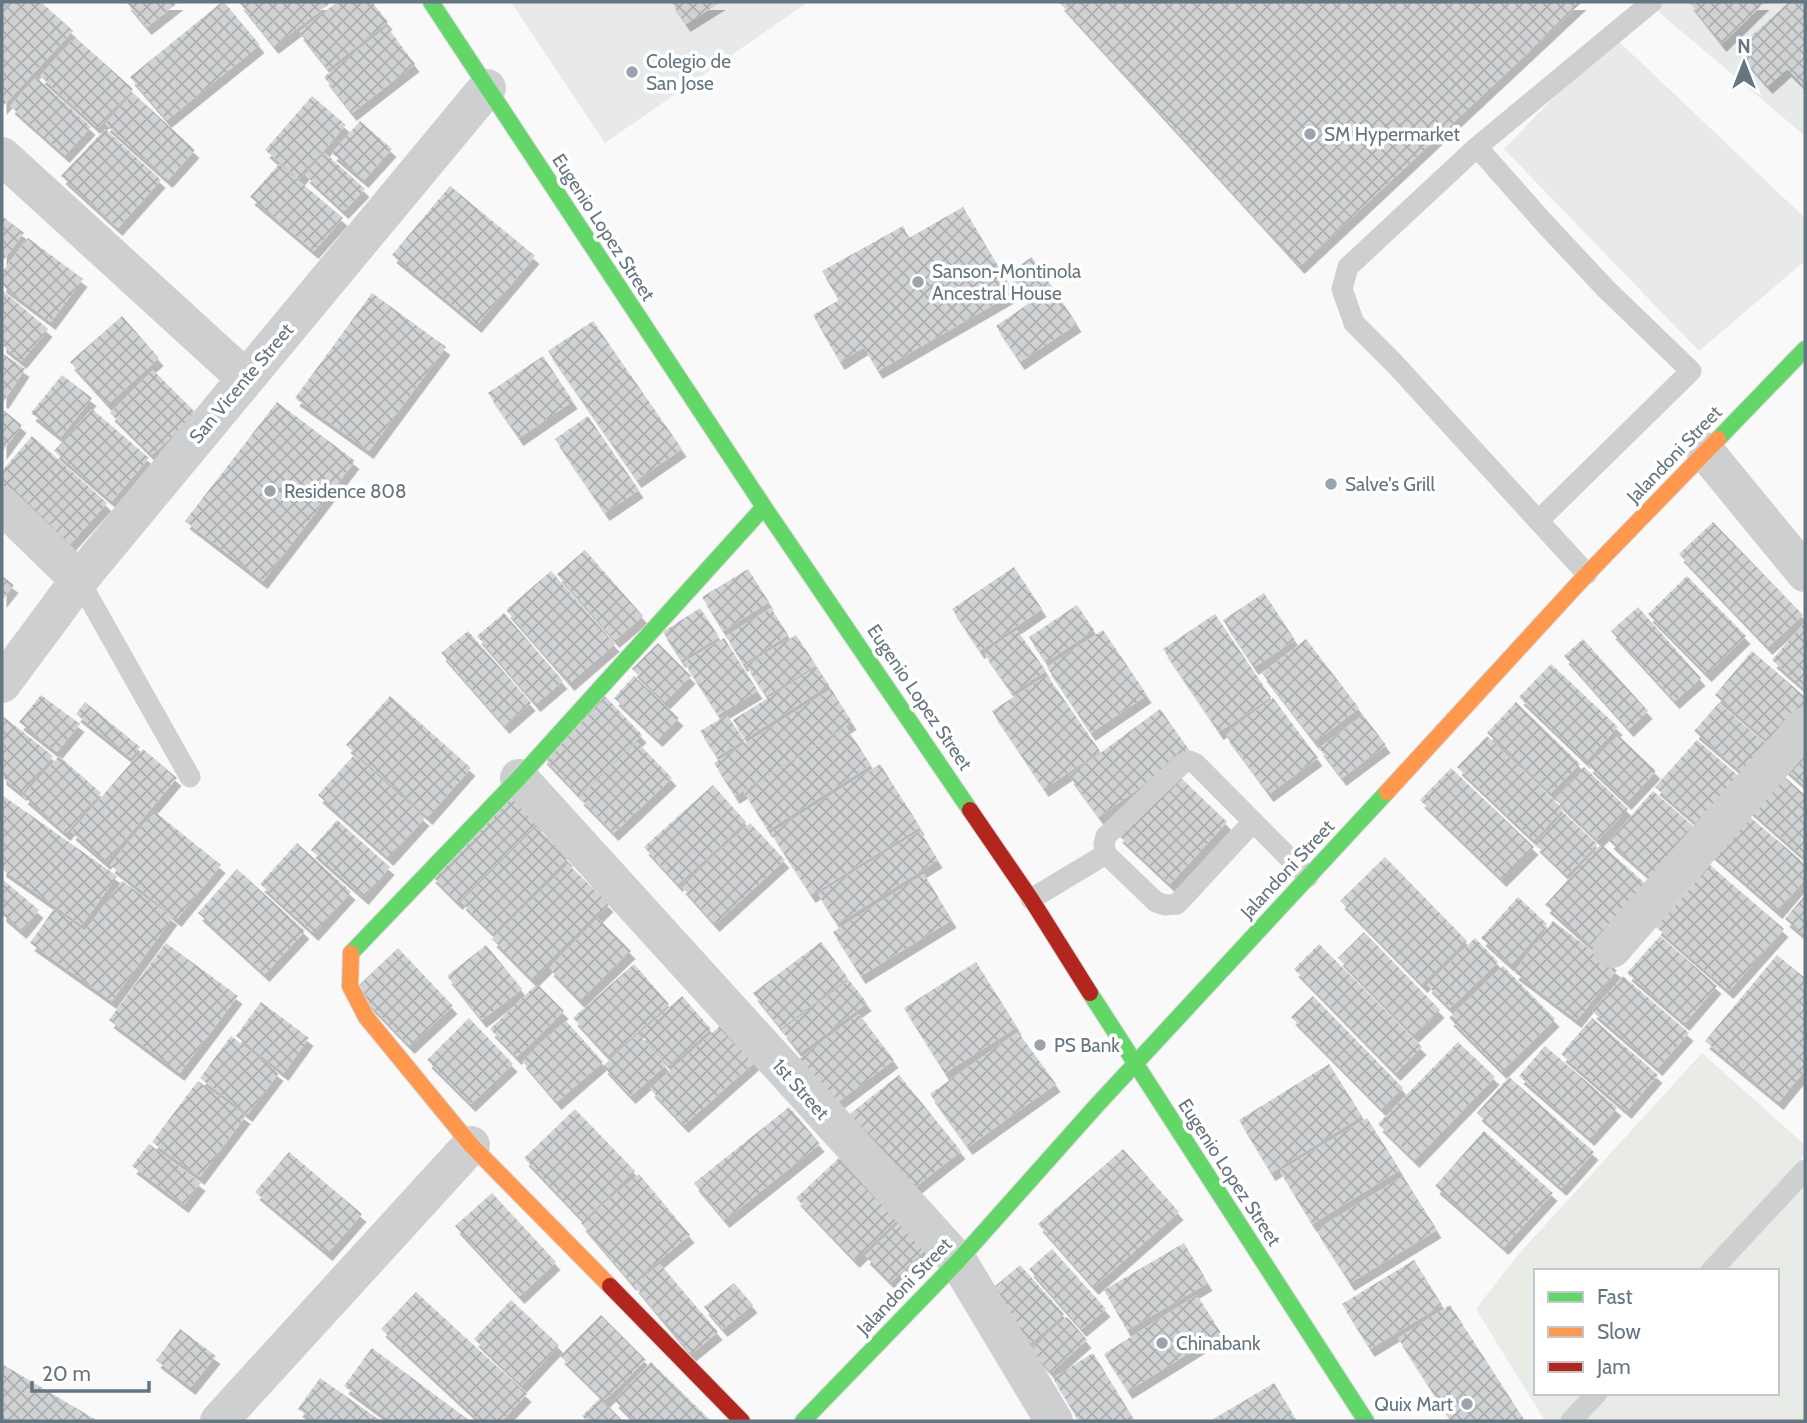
<svg xmlns="http://www.w3.org/2000/svg" width="1807" height="1423" font-family="Cabin,sans-serif">
	<style>
		.built { fill: #e8e9e9 }
		.green { fill: #e8ebe6 }
		.building { fill: url(#building-cross-hatch); filter: url(#shadow) }
		.lines { fill: none; stroke-linecap: round; stroke-linejoin: round }
		.fast-casing { stroke: #d5d6d7; stroke-width: 18 }
		.slow-casing { stroke: #d5d6d7; stroke-width: 18 }
		.jam-casing { stroke: #d5d6d7; stroke-width: 18 }
		.lane { stroke: #cecfd0; stroke-width: 21 }
		.street { stroke: #cecfd0; stroke-width: 38 }
		.fast { stroke: #63d668; stroke-width: 16 }
		.slow { stroke: #ff974d; stroke-width: 16 }
		.jam { stroke: #b3261e; stroke-width: 16 }
		.poi-dot { fill: #99a4ac; stroke: #fff; stroke-width: 2.5 }
		.labels { text-anchor: middle; stroke-width: 7; stroke-linejoin: round; paint-order: stroke }
		.poi-label { font-size: 19px; fill: #657683; stroke: #fff; text-anchor: start }
		.street-label { font-size: 19px; fill: #657683; stroke: #fff }
	</style>
	<defs>
		<pattern id="building-cross-hatch" width="8" height="8" patternUnits="userSpaceOnUse" patternTransform="scale(1.75)"><rect width="8" height="8" fill="#d0d2d3"/><path d="M0 0l8 8M0 8l8-8" fill="none" stroke="#acafb1"/></pattern>
		<filter id="shadow"><feDropShadow dx="4.5" dy="8" stdDeviation="0" flood-color="#0004"/></filter>
	</defs>
	<rect width="100%" height="100%" fill="#f9f9f9"/>
	<path class="built" d="M511,2H808L605,143Z
		M1647,2H1805V136Z
		M1613,36L1805,218V261L1699,351L1504,149Z"/>
	<path class="green" d="M1702,1053L1805,1145V1155L1698,1271H1536V1393H1585L1559,1421H1545L1476,1309L1517,1256Z
		M1805,1170V1421H1571L1597,1393H1777V1271H1711Z"/>
	<path class="building" d="M2,2H41L73,31L2,107Z
		M126,2H179L147,27Z
		M222,2H224L260,45L167,120L130,77Z
		M239,2H332L274,46Z
		M337,2H372L388,22L328,69L299,32Z
		M671,2H721L686,24Z
		M1059,2H1582L1300,266Z
		M1689,2H1765L1722,44Z
		M1789,2H1805V87L1787,69L1768,86L1736,50Z
		M387,27L415,64L352,113L324,77Z
		M75,37L133,89L98,128L40,76Z
		M36,77L91,127L65,155L10,106Z
		M133,93L195,150L168,180L105,124Z
		M312,96L346,125L299,179L265,150Z
		M360,121L392,149L364,180L332,153Z
		M105,129L161,180L118,228L61,176Z
		M325,153L365,189L344,211L305,175Z
		M279,164L343,218L314,251L250,197Z
		M450,186L535,256L477,325L392,255Z
		M963,207L1014,293L878,371L864,347L840,362L813,315L839,300L822,271L903,226L909,238Z
		M2,216L24,233L2,262Z
		M28,238L83,279L51,322L2,285V272Z
		M1032,257L1077,324L1020,362L996,326L1028,304L1008,273Z
		M2,290L48,329L22,361L2,345Z
		M372,293L446,347L369,451L295,398Z
		M122,316L159,358L108,404L70,362Z
		M593,321L682,449L637,480L548,351Z
		M2,353L25,369L4,401L2,400Z
		M543,356L573,401L519,438L488,393Z
		M153,370L196,413L152,455L110,413Z
		M62,375L92,398L61,437L31,413Z
		M277,402L355,461L263,581L185,521Z
		M2,409L22,425L2,452Z
		M92,409L149,458L112,501L54,451Z
		M588,416L639,490L605,513L555,439Z
		M32,436L107,503L63,552L2,497V471Z
		M1713,522L1803,615L1768,647L1679,554Z
		M585,550L643,616L615,640L557,574Z
		M1014,567L1042,609L980,651L952,609Z
		M748,569L769,602L723,631L702,597Z
		M551,571L615,644L570,683L506,610Z
		M2,576L14,585L2,600Z
		M1687,576L1746,636L1707,674L1648,614Z
		M1264,593L1295,640L1254,667L1223,620Z
		M1077,605L1094,630L1046,662L1029,637Z
		M1638,607L1701,678L1675,701L1611,631Z
		M700,608L719,637L681,660L663,632Z
		M771,608L788,635L743,664L726,636Z
		M504,613L563,681L536,704L477,636Z
		M1215,614L1271,697L1219,732L1163,649Z
		M1803,624L1805,626V689L1772,660Z
		M1017,630L1046,671L1012,693L984,653Z
		M1103,630L1147,695L1091,733L1047,667Z
		M468,631L531,703L505,726L441,653Z
		M796,635L816,665L766,696L746,665Z
		M724,638L758,691L718,715L684,662Z
		M1306,639L1359,708L1315,742L1262,673Z
		M1583,639L1648,711L1629,729L1564,656Z
		M658,643L691,676L665,702L632,669Z
		M1752,651L1805,697V706L1772,744L1715,695Z
		M1551,664L1618,727L1586,761L1519,697Z
		M817,667L829,685L745,739L733,720Z
		M1047,675L1100,751L1044,789L992,711Z
		M634,676L679,718L658,739L614,698Z
		M831,689L852,722L735,796L714,763Z
		M41,695L80,724L57,752L19,722Z
		M390,696L471,768L428,817L346,745Z
		M605,696L642,735L579,795L542,756Z
		M1273,698L1318,758L1269,794L1225,734Z
		M85,702L140,747L131,758L76,714Z
		M1516,702L1580,764L1551,793L1487,733Z
		M1719,703L1766,744L1742,772L1694,731Z
		M1160,709L1190,751L1099,817L1069,776Z
		M727,715L744,740L717,757L700,731Z
		M1363,715L1386,745L1342,778L1319,748Z
		M4,717L53,756L22,793L2,777V720Z
		M846,727L871,765L768,830L744,792Z
		M1805,728V786L1777,761Z
		M1618,735L1656,771L1627,802L1588,765Z
		M1487,736L1563,809L1534,840L1457,767Z
		M1697,740L1743,780L1701,827L1655,787Z
		M637,742L672,778L614,833L579,797Z
		M143,749L177,778L106,862L71,832Z
		M354,755L425,818L389,858L318,795Z
		M59,756L101,793L66,833L23,796Z
		M880,764L920,827L811,895L771,833Z
		M1584,767L1628,809L1598,840L1554,798Z
		M1451,768L1534,847L1502,879L1420,800Z
		M1777,770L1805,795V858L1745,805Z
		M1176,773L1227,822L1170,884L1118,835Z
		M713,785L746,822L678,884L644,847Z
		M1653,791L1693,826L1649,876L1609,841Z
		M2,795L117,876L82,925L2,869Z
		M512,795L538,822L458,902L431,875Z
		M154,811L221,865L177,919L110,865Z
		M1743,811L1805,864V879L1778,911L1708,850Z
		M1564,813L1597,844L1567,875L1535,844Z
		M337,820L390,867L364,897L311,850Z
		M750,823L785,860L715,924L681,886Z
		M536,827L568,858L493,933L461,902Z
		M920,831L938,860L837,924L818,894Z
		M297,843L351,892L314,933L260,884Z
		M1601,844L1648,886L1592,947L1545,905Z
		M1385,857L1467,941L1423,985L1340,901Z
		M568,864L609,904L533,980L492,939Z
		M1710,865L1784,929L1729,991L1656,927Z
		M237,869L305,931L265,974L198,913Z
		M924,874L952,920L861,976L833,932Z
		M2,879L39,910L22,931L2,914Z
		M122,881L173,917L112,1001L30,943L54,909L85,931Z
		M1805,895V936L1785,919Z
		M1518,897L1547,924L1511,965L1481,938Z
		M598,918L631,951L580,1000L549,968Z
		M1553,921L1617,970L1577,1020L1514,972Z
		M1364,932L1440,1010L1414,1035L1338,958Z
		M1660,936L1717,986L1685,1023L1627,973Z
		M1475,938L1498,962L1450,1008L1427,985Z
		M821,942L848,978L781,1028L753,993Z
		M166,943L238,996L180,1073L109,1020Z
		M1319,944L1422,1047L1396,1073L1294,969Z
		M486,945L522,989L482,1020L447,976Z
		M398,948L453,1006L410,1046L355,989Z
		M1777,955L1805,978V1070L1779,1102L1705,1041Z
		M976,962L1017,1027L945,1073L904,1008Z
		M634,964L669,1004L609,1057L573,1018Z
		M1503,966L1555,1019L1502,1071L1449,1018Z
		M1623,976L1689,1033L1658,1068L1592,1011Z
		M849,980L867,1003L800,1053L782,1030Z
		M537,984L564,1011L517,1057L490,1029Z
		M682,996L711,1029L669,1066L640,1033Z
		M1313,996L1403,1088L1382,1109L1291,1017Z
		M261,1002L309,1038L284,1073L236,1036Z
		M859,1014L894,1060L834,1105L799,1059Z
		M469,1018L513,1064L471,1104L427,1060Z
		M1592,1018L1658,1075L1627,1111L1561,1054Z
		M566,1021L603,1062L557,1102L521,1060Z
		M722,1024L755,1062L684,1125L650,1089Z
		M1018,1032L1056,1084L968,1147L930,1094Z
		M638,1034L666,1065L631,1096L603,1066Z
		M231,1036L279,1073L248,1114L200,1078Z
		M1458,1042L1495,1077L1415,1160L1378,1124Z
		M1545,1046L1617,1108L1590,1138L1519,1076Z
		M1329,1064L1362,1116L1271,1173L1239,1120Z
		M899,1075L961,1151L908,1193L846,1117Z
		M1509,1077L1594,1152L1562,1188L1477,1113Z
		M198,1081L246,1116L200,1177L152,1142Z
		M789,1107L820,1144L725,1220L694,1183Z
		M575,1109L635,1171L583,1220L524,1158Z
		M1367,1118L1400,1170L1312,1224L1280,1171Z
		M1484,1131L1553,1193L1504,1247L1435,1186Z
		M149,1144L201,1183L184,1205L132,1166Z
		M1123,1149L1179,1212L1094,1287L1038,1224Z
		M289,1152L362,1214L328,1253L255,1192Z
		M841,1156L899,1218L855,1260L796,1198Z
		M639,1174L690,1235L632,1283L581,1223Z
		M1403,1176L1437,1230L1350,1283L1316,1230Z
		M492,1193L556,1262L520,1296L455,1226Z
		M900,1222L926,1249L891,1282L865,1256Z
		M1184,1243L1208,1283L1127,1330L1104,1290Z
		M1052,1249L1106,1309L1082,1329L1029,1269Z
		M1414,1260L1442,1305L1370,1349L1342,1304Z
		M660,1264L718,1332L691,1354L634,1285Z
		M1020,1265L1064,1314L1031,1343L987,1293Z
		M734,1283L753,1305L723,1329L704,1307Z
		M416,1292L527,1394L502,1421H480L381,1329Z
		M1197,1295L1221,1333L1128,1391L1104,1354Z
		M511,1300L559,1345L522,1385L474,1339Z
		M1450,1305L1525,1421H1451L1398,1338Z
		M601,1315L646,1360L605,1400L560,1356Z
		M1067,1317L1087,1340L1051,1372L1030,1349Z
		M180,1329L216,1356L191,1387L156,1360Z
		M372,1348L470,1421H391L344,1386Z
		M1093,1353L1135,1421H1079L1053,1378Z
		M651,1362L711,1421H635L614,1400Z
		M2,1364L98,1421H2Z
		M320,1378L381,1421H315L298,1409Z
		M1274,1383L1297,1421H1210Z
		M600,1398L623,1421H587L582,1416Z"/>
	<g class="lines">
		<defs>
			<path id="fast" d="M431,2L764,507L970,810
				M1718,439L1805,349
				M351,953L519,778L764,507
				M1090,993L1366,1421
				M803,1421L958,1261L1097,1105L1387,792"/>
			<path id="slow" d="M1387,792L1587,574L1718,439
				M351,953L350,986L366,1017L471,1145L610,1286"/>
			<path id="jam" d="M970,810L1031,899L1090,993
				M610,1286L742,1421"/>
		</defs>
		<use href="#fast" class="fast-casing"/>
		<use href="#slow" class="slow-casing"/>
		<use href="#jam" class="jam-casing"/>
		<path class="lane" d="M1477,147L1547,226L1606,289L1691,371L1539,520
			M1587,574L1394,363L1354,323L1342,289L1348,267L1477,147L1652,2
			M79,580L190,777
			M1106,854L1104,844L1106,836L1183,763L1189,761L1196,764L1308,877
			M1106,854L1156,902L1165,905L1177,904L1253,822
			M1031,899L1106,854
			M1711,1271L1805,1170
			M1571,1421L1597,1393"/>
		<path class="street" d="M2,156L245,378
			M1705,451L1805,573
			M2,505L79,580
			M2,684L79,580L487,88
			M519,778L958,1261L1054,1421
			M1612,949L1805,726
			M219,1421L471,1145"/>
		<use href="#fast" class="fast"/>
		<use href="#slow" class="slow"/>
		<use href="#jam" class="jam"/>
	</g>
	<g class="poi-dot">
		<circle cx="632" cy="72" r="7"/>
		<circle cx="1310" cy="134" r="7"/>
		<circle cx="918" cy="282" r="7"/>
		<circle cx="1331" cy="484" r="7"/>
		<circle cx="270" cy="491" r="7"/>
		<circle cx="1040" cy="1045" r="7"/>
		<circle cx="1162" cy="1343" r="7"/>
		<circle cx="1467" cy="1404" r="7"/>
	</g>
	<g class="labels">
		<g class="poi-label">
			<text x="646" y="68">Colegio de<tspan x="646" dy="22">San Jose</tspan></text>
			<text x="1324" y="141">SM Hypermarket</text>
			<text x="932" y="278">Sanson-Montinola<tspan x="932" dy="22">Ancestral House</tspan></text>
			<text x="1345" y="491">Salve's Grill</text>
			<text x="284" y="498">Residence 808</text>
			<text x="1054" y="1052">PS Bank</text>
			<text x="1176" y="1350">Chinabank</text>
			<text x="1453" y="1411" text-anchor="end">Quix Mart</text>
		</g>
		<g class="street-label">
			<text transform="translate(604 227) rotate(57)" y="7">Eugenio Lopez Street</text>
			<text transform="translate(241 383) rotate(-50)" y="7">San Vicente Street</text>
			<text transform="translate(1674 454) rotate(-46)" y="7">Jalandoni Street</text>
			<text transform="translate(920 697) rotate(56)" y="7">Eugenio Lopez Street</text>
			<text transform="translate(1287 869) rotate(-47)" y="7">Jalandoni Street</text>
			<text transform="translate(801 1089) rotate(48)" y="7">1st Street</text>
			<text transform="translate(1230 1172) rotate(57)" y="7">Eugenio Lopez Street</text>
			<text transform="translate(904 1286) rotate(-46)" y="7">Jalandoni Street</text>
		</g>
	</g>
	<rect width="1807" height="1423" fill="none" stroke="#657683" stroke-width="7"/>
	<rect x="1534" y="1269" width="245" height="126" fill="#ffffff" stroke="#c1c8cd" stroke-width="2"/>
	<rect x="1548" y="1292" width="35" height="10" fill="#63d668" stroke="#c1c8cd" stroke-width="2"/>
	<text x="1597" y="1304" font-size="21" fill="#657683">Fast</text>
	<rect x="1548" y="1327" width="35" height="10" fill="#ff974d" stroke="#c1c8cd" stroke-width="2"/>
	<text x="1597" y="1339" font-size="21" fill="#657683">Slow</text>
	<rect x="1548" y="1362" width="35" height="10" fill="#b3261e" stroke="#c1c8cd" stroke-width="2"/>
	<text x="1597" y="1374" font-size="21" fill="#657683">Jam</text>
	<g transform="translate(1744 63)" stroke="#ffffff" stroke-width="5" paint-order="stroke">
	<path d="M0-5L12 26L0 18L-12 26Z" fill="#657683"/>
	<text y="-10" font-size="19" font-weight="bold" text-anchor="middle" fill="#657683">N</text>
	</g>
	<path d="M32 1381v10h117v-10" fill="none" stroke="#657683" stroke-width="3.5"/>
	<text x="42" y="1381" font-size="21" fill="#657683" stroke="#ffffff" stroke-width="5" paint-order="stroke">20 m</text>
</svg>
